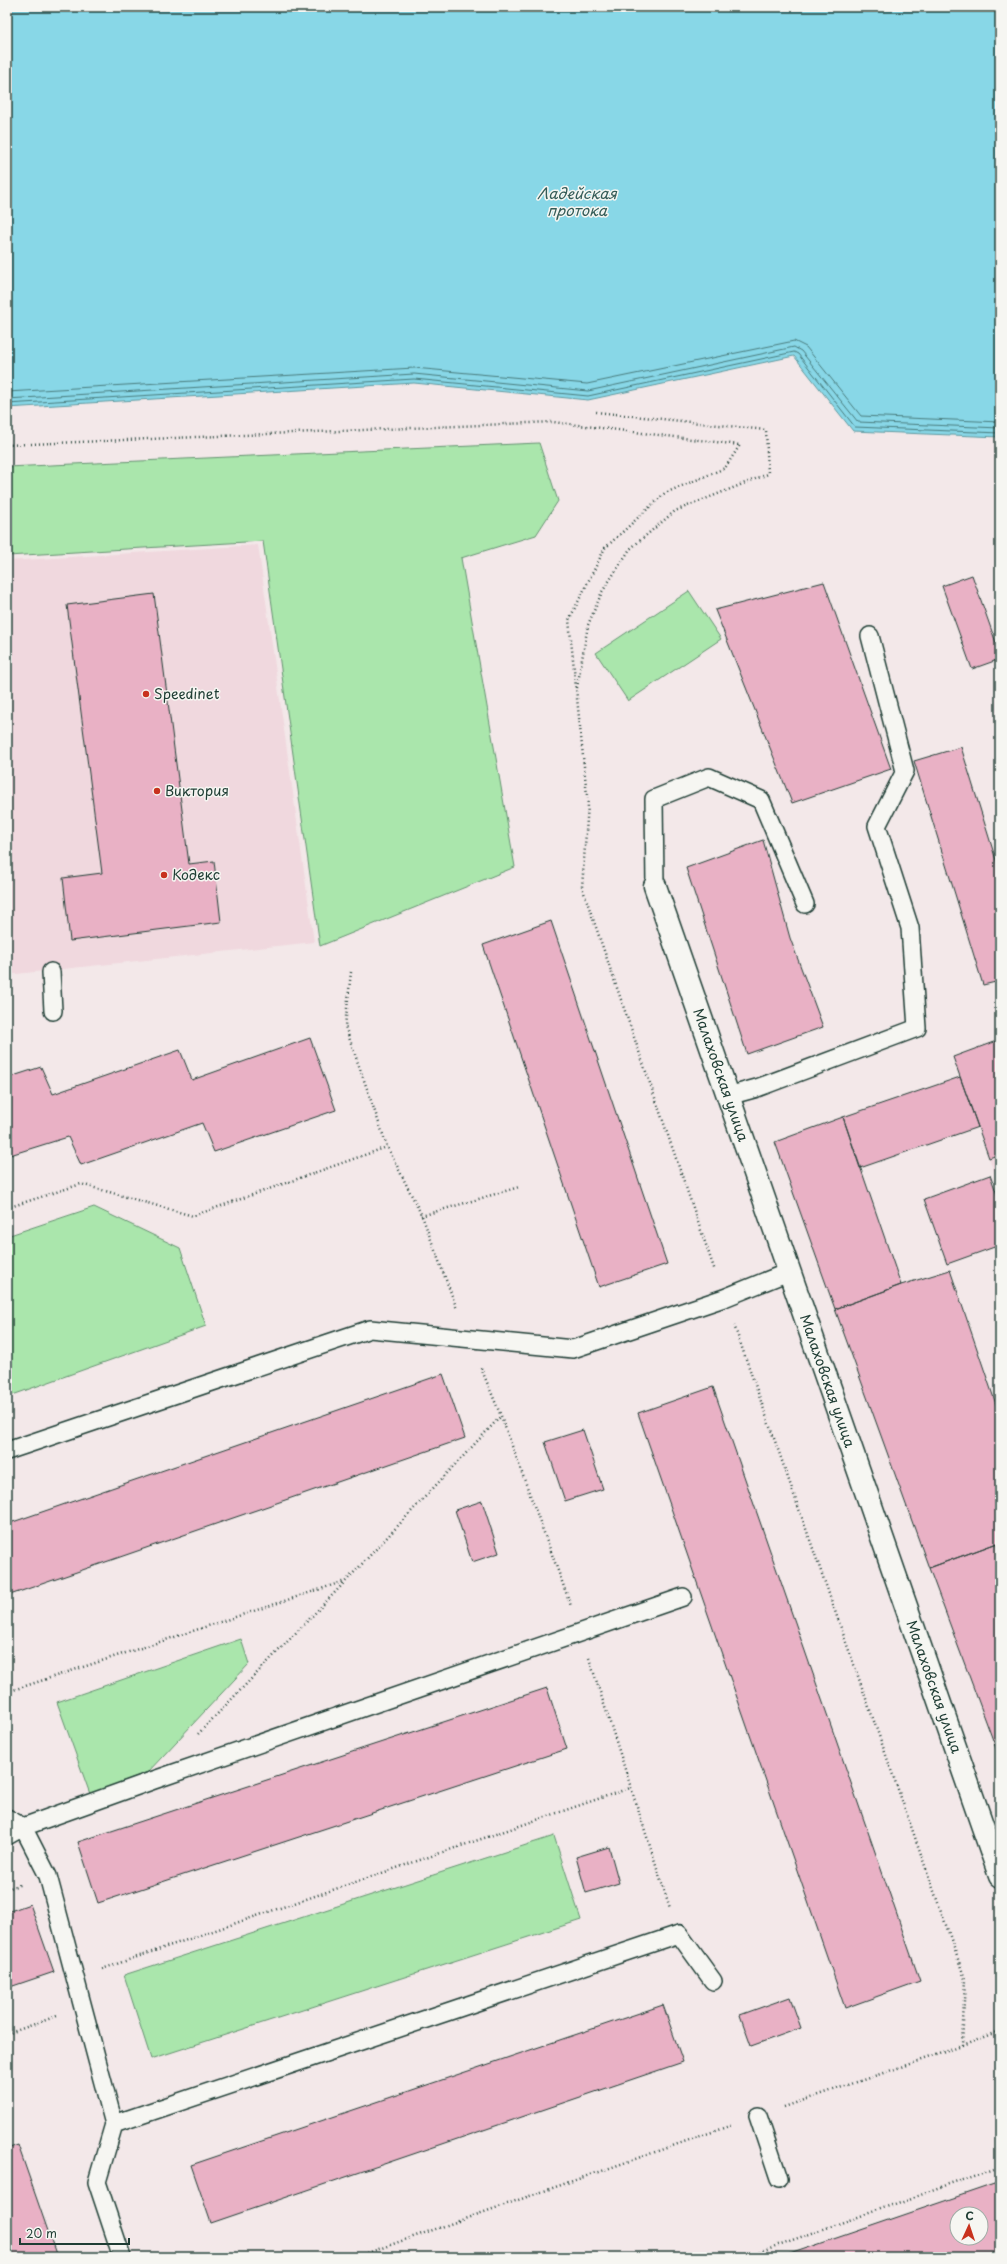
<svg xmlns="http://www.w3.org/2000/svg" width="1007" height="2264" font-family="'Playpen Sans',sans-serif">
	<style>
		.built { fill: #f0d8de }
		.green { fill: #aae6ac; stroke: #649270 }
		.water { fill: #88d7e7; stroke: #5e999f }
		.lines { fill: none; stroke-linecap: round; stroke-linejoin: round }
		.shore { stroke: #497b7c; stroke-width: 1 }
		.building { fill: #e9b1c5; stroke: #1f3d34; fill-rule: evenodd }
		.service-casing { stroke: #1f3d34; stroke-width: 20 }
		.minor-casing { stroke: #1f3d34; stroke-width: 25 }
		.path { stroke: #1f3d34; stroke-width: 2.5; stroke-dasharray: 1 3; stroke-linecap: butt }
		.service { stroke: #f6f6f2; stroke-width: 17 }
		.minor { stroke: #f6f6f2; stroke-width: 22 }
		.poi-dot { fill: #c8321e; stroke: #f6f6f2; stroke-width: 1.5 }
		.labels { text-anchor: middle; stroke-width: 3; stroke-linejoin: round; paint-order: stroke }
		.poi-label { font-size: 14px; fill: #1f3d34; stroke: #f6f6f2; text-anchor: start }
		.street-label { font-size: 14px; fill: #1f3d34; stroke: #f6f6f2 }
		.water-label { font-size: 15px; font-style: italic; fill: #345c58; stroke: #f6f6f2 }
	</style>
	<rect width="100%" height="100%" fill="#f3e8e9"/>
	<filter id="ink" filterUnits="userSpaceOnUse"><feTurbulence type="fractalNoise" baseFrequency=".025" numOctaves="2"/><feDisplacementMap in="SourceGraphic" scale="8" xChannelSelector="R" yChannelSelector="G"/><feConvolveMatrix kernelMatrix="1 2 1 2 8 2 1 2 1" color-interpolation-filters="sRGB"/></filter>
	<g filter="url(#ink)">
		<path class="built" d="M258,545L314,942L7,975V561Z
			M1000,1154V1188L989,1158Z"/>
		<path class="green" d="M539,443L558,501L536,535L461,558L515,867L320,946L263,541L7,556V467Z
			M689,591L721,639L628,701L596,653Z
			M94,1207L180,1248L206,1326L7,1397V1236Z
			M241,1639L249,1664L148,1772L90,1794L57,1702Z
			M554,1836L581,1920L151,2059L124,1975Z"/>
		<path class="water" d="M7,7H1000V437L853,431L794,356L588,400L414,383L7,408Z"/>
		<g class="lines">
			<path class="shore" d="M7,392L414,368L587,384L794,341L806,347L861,416L1000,422
				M7,399L414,374L588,391L794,347L801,351L858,422L1000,428
				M7,404L414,379L588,396L794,352L798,354L855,427L1000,433"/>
		</g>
		<path class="building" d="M972,575L1000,654V659L972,669L942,586Z
			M824,582L891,769L792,803L715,610Z
			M154,594L189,864L214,861L221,922L70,941L63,878L102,873L67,605Z
			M961,747L1000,873V981L983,985L914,761Z
			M763,840L790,938L823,1027L747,1054L686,868Z
			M551,921L667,1264L599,1287L483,945Z
			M310,1038L336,1110L214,1152L202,1123L81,1165L68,1137L7,1156V1078L41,1067L53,1094L180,1050L192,1080Z
			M999,1040L1000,1154L989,1158L953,1057Z
			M960,1077L978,1127L860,1168L843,1117Z
			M843,1117L901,1285L835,1309L775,1142Z
			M990,1175L1000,1203V1245L947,1264L924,1199Z
			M950,1270L1000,1416V1542L929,1568L835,1309L901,1285Z
			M443,1374L465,1438L7,1596V1524Z
			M713,1387L920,1981L845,2008L638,1413Z
			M583,1430L603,1489L565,1501L545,1442Z
			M482,1501L499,1553L472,1562L455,1510Z
			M1000,1542V1759L929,1568Z
			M547,1688L567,1749L98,1903L78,1842Z
			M609,1847L619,1883L586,1893L576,1857Z
			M30,1904L54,1972L7,1988V1912Z
			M790,1997L801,2028L751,2046L740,2015Z
			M663,2005L683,2062L211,2223L191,2165Z
			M18,2145L57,2257H7V2149Z
			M1000,2182V2257H781ZM957,2214H981V2238H957Z"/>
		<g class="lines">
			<defs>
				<path id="service" d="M655,886L654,799L709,777L761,800L805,904
					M51,972L53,1011
					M728,1096L757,1088L917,1028L910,928L877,826L905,771L870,636
					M7,1451L370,1329L573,1349L724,1298L788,1272
					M7,1818L23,1827L48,1876L114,2124
					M7,1836L23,1827L154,1780L683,1597
					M758,2116L779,2179
					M122,2257L97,2182L114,2124L679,1934L713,1981"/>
				<g id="minor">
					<path id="s1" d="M655,886L1000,1876"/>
				</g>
			</defs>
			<use href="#service" class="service-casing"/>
			<use href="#minor" class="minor-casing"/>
			<path class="path" d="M7,445L553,422L740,445L725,468L665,493L605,548L569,620L588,805L582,887L715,1271
				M577,688L588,625L602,592L630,549L675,511L768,474L766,430L596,412
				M351,972L345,1026L387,1146L422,1216L457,1309
				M7,1208L81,1184L193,1216L387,1147
				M421,1216L519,1187
				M734,1325L965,1979L962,2046
				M481,1368L501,1416L571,1606
				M589,1658L670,1908
				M7,1692L345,1581
				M198,1734L346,1581L501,1416
				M7,1889L22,1884
				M102,1969L630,1788
				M7,2034L57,2016
				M784,2107L962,2046L1000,2031
				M356,2257L732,2125
				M744,2257L1000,2167"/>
			<use href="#service" class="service"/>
			<use href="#minor" class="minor"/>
		</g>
	</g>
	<g class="poi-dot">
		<circle cx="146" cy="694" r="4"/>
		<circle cx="157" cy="791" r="4"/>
		<circle cx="164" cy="875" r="4"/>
	</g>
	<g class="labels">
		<g class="poi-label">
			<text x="154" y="699">Speedinet</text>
			<text x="165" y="796">Виктория</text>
			<text x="172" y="880">Кодекс</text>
		</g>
		<g class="street-label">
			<text dy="5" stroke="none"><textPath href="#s1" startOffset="200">Малаховская улица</textPath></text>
			<text dy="5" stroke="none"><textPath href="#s1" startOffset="524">Малаховская улица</textPath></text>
			<text dy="5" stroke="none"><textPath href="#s1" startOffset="848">Малаховская улица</textPath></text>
		</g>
		<g class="water-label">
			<text x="577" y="199">Ладейская<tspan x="577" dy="17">протока</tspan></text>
		</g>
	</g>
	<rect width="1007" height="2264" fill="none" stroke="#f6f6f2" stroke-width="24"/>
	<rect x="12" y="12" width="983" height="2240" fill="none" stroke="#1f3d34" stroke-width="1.5" filter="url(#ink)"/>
	<g transform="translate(969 2226) rotate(3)"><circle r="19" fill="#f6f6f2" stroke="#a0aca6"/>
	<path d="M0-3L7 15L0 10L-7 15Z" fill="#c8321e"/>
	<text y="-6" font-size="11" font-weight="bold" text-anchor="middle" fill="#1f3d34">С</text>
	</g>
	<path d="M20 2238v6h109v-6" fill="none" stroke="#1f3d34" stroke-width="2"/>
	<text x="26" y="2238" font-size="12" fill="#1f3d34" stroke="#f6f6f2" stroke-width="3" paint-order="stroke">20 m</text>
</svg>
